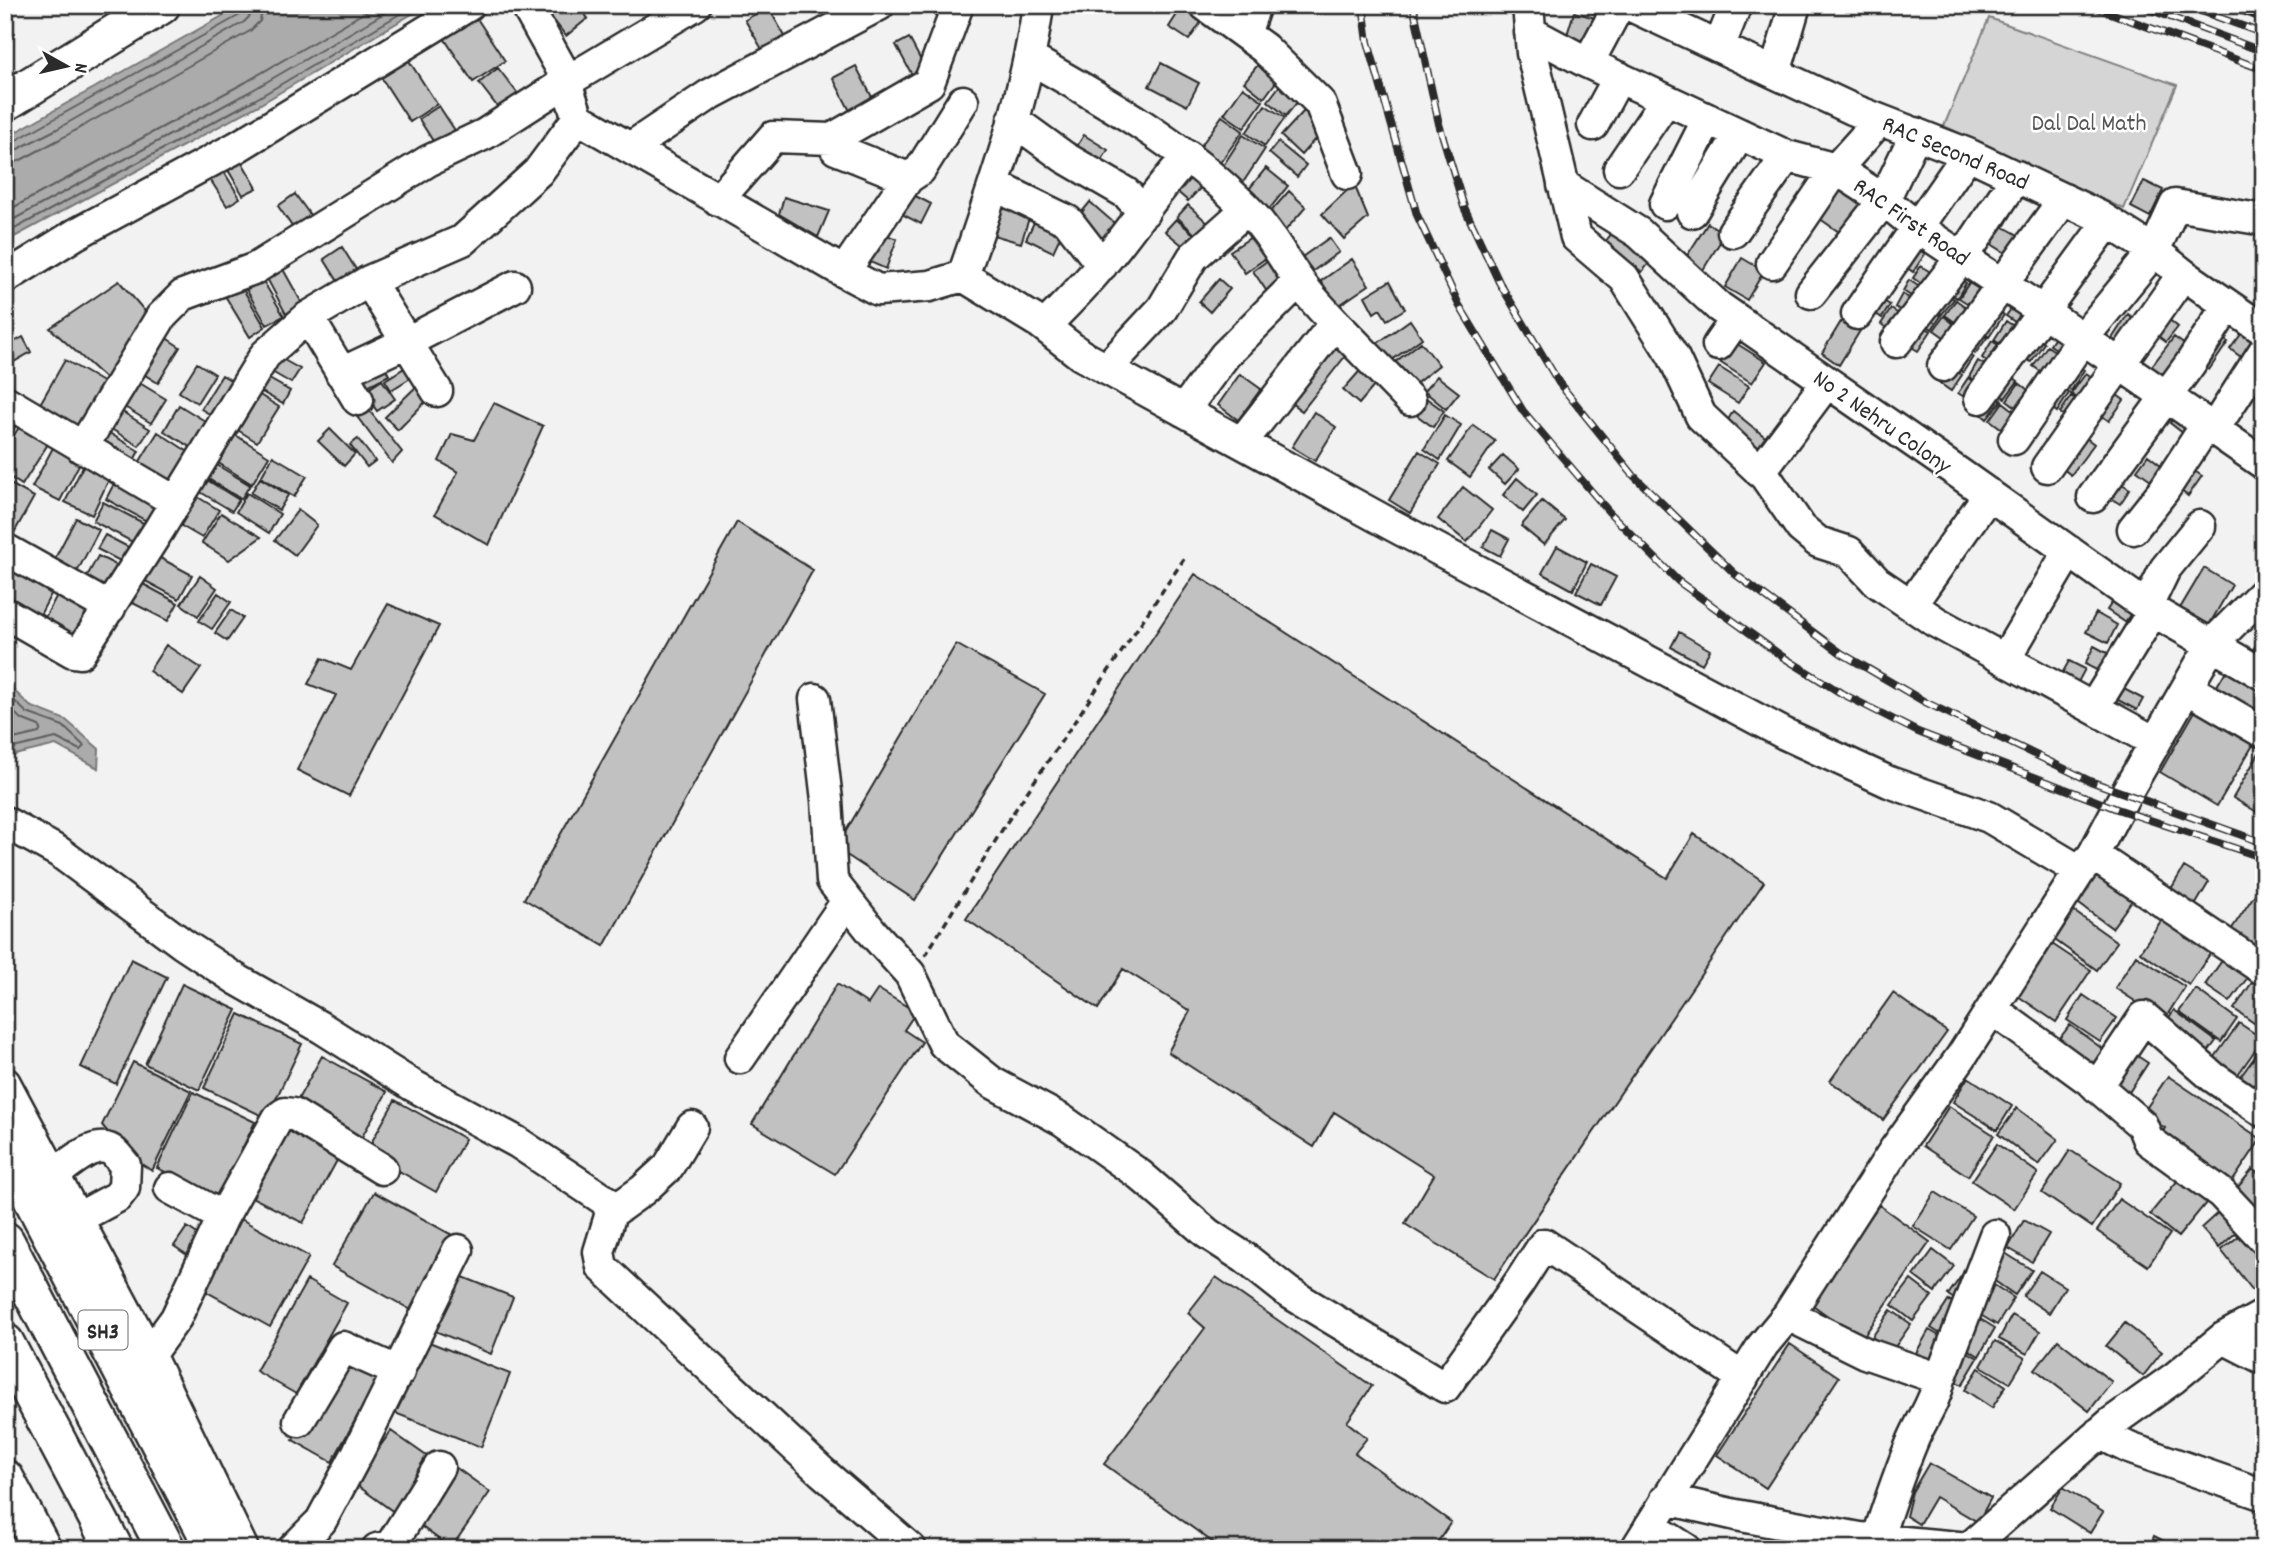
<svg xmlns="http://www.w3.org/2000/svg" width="2269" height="1554" font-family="Dekko,sans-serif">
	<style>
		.green { fill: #d5d5d5; stroke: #808080; stroke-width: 2 }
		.water { fill: #ababab; stroke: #787878; stroke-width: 2 }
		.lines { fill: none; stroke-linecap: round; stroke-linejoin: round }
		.shore { stroke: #5e5e5e; stroke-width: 2 }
		.building { fill: #c1c1c1; stroke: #2b2b2b; stroke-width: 2 }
		.minor-casing { stroke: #2b2b2b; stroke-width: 35 }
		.major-casing { stroke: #2b2b2b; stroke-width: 42 }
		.path { stroke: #2b2b2b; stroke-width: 3.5; stroke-dasharray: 7 5; stroke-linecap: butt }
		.minor { stroke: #fff; stroke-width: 30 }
		.major { stroke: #fff; stroke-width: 37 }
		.rail-casing { stroke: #2b2b2b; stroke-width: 8 }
		.rail { stroke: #fff; stroke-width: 5; stroke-dasharray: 16; stroke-linecap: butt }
		.labels { text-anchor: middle; stroke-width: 5; stroke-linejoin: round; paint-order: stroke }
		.shield { fill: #fff; stroke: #6b6b6b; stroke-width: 2 }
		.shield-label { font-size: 23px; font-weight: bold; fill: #2b2b2b }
		.park-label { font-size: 24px; fill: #565656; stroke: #fff }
		.street-label { font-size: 24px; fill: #2b2b2b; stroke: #fff }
	</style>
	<rect width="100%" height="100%" fill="#f2f2f2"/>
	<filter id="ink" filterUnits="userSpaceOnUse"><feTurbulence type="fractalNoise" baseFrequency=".0143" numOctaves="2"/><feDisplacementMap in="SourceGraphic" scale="14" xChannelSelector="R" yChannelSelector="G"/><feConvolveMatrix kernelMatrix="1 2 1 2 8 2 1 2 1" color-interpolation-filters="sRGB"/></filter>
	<g filter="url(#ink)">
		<path class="green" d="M1989,18L2177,85L2124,209L1944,126Z"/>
		<path class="water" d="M242,5H427L259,105L5,242V138Z
			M5,682L30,706L66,720L99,749L98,768L56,745L6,757L5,762Z"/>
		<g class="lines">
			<path class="shore" d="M5,144L11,143L240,15L244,5
				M5,153L14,151L57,129L244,22L250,16L253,5
				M5,163L19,161L62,138L250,31L260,21L263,5
				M5,212L246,82L377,5
				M5,224L251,91L398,5
				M5,234L256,99L415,5
				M5,692L27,713L63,726L84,746L80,750L56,738L5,750
				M5,704L21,719L39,726L41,729L39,733L5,741"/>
		</g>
		<path class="building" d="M542,5H577L588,18L566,36Z
			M1183,5H1198L1208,12L1189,40L1169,27Z
			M1572,5H1609L1605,17Z
			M768,7L786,38L763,51L745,20Z
			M470,8L505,61L473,82L438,29Z
			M1574,12L1602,20L1594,47L1566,38Z
			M909,38L925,68L912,75L896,45Z
			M402,50L437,104L410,122L375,68Z
			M1265,56L1284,71L1264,98L1244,82Z
			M1161,63L1199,83L1187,106L1149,86Z
			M856,66L873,99L850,111L833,78Z
			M498,68L522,99L503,114L479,83Z
			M1287,76L1306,91L1286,116L1268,101Z
			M1243,87L1263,101L1244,128L1224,114Z
			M1265,105L1285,118L1265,146L1246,133Z
			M439,106L460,138L440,152L419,119Z
			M1304,111L1324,129L1301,155L1281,136Z
			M1222,116L1243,131L1217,167L1196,153Z
			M1084,135L1108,150L1095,171L1071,156Z
			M1243,135L1265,149L1240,187L1219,172Z
			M1278,142L1306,165L1297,177L1269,153Z
			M239,157L257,188L243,195L225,165Z
			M1188,160L1209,179L1188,201L1167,183Z
			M221,167L240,198L227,206L208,176Z
			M1266,168L1288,186L1267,212L1245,194Z
			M1834,175L1870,199L1845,236L1810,212Z
			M2144,181L2163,190L2150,217L2131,207Z
			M1354,184L1368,218L1344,239L1322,214Z
			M902,189L931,204L921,224L892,209Z
			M1289,191L1306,207L1284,232L1267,216Z
			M295,194L318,226L300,238L278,206Z
			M784,197L829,211L818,237L779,214Z
			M1001,199L1032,209L1021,243L990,234Z
			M1090,202L1121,229L1104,250L1073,223Z
			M1188,205L1209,224L1198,237L1177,217Z
			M1999,208L2011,215L2004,227L2027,240L2017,260L1988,242Z
			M1039,212L1066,224L1053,252L1026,239Z
			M1176,219L1197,237L1187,249L1165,231Z
			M1620,223L1657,253L1642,272L1605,242Z
			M1708,223L1725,234L1703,270L1685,259Z
			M874,230L897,239L886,269L863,259Z
			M1259,232L1273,253L1245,273L1230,251Z
			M1329,238L1339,252L1313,271L1302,257Z
			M1910,244L1925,254L1913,272L1898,261Z
			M342,247L357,271L339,283L324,259Z
			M1274,256L1290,278L1268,293L1253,271Z
			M1742,258L1764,271L1747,300L1725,287Z
			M1352,259L1369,285L1338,306L1321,281Z
			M279,262L303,305L286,314L263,271Z
			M1921,266L1938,277L1930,290L1913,278Z
			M259,274L284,316L267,325L243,284Z
			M1951,274L1966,283L1957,298L1942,288Z
			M1219,279L1230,289L1210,312L1199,302Z
			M1909,280L1927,292L1921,302L1903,291Z
			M119,281L149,316L106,379L50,328Z
			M1390,281L1405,309L1387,320L1380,309L1374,313L1365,296Z
			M1969,283L1985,293L1975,308L1959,298Z
			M240,284L265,327L250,337L224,294Z
			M1940,289L1954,299L1942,314L1929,304Z
			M1902,294L1918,303L1911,316L1895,307Z
			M1874,295L1890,305L1882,318L1866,307Z
			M2019,298L2036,310L2024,328L2006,316Z
			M1956,300L1973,312L1962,327L1945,315Z
			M1927,305L1941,316L1932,329L1917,318Z
			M1993,307L2004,315L1989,337L1976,327Z
			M1891,309L1907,319L1897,335L1881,324Z
			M1848,310L1866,321L1839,365L1822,353Z
			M2161,313L2178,327L2166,342L2149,329Z
			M2128,314L2145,326L2128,352L2111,340Z
			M1944,316L1960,329L1951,342L1934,330Z
			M1410,320L1422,338L1388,363L1375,345Z
			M1915,321L1931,331L1918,351L1902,341Z
			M2006,321L2021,331L2009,350L1994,340Z
			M2248,325L2264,337L2248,362L2230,349Z
			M2061,328L2067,356L2050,345Z
			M1975,329L1987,338L1975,354L1963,346Z
			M157,332L180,347L158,383L134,368Z
			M2028,333L2044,343L2031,362L2015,352Z
			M2216,335L2228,342L2209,370L2196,362Z
			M1331,336L1350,350L1302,411L1283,397Z
			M23,337L31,352L5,367V347Z
			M2174,337L2192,350L2170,381L2151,367Z
			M1992,341L2009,352L1998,369L1982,358Z
			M1421,342L1439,365L1408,390L1390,366Z
			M1734,342L1766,362L1752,383L1721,363Z
			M1958,346L1973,357L1963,372L1948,362Z
			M2047,346L2064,357L2050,378L2033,366Z
			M273,354L300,369L291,383L265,368Z
			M379,355L389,375L356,392L346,372Z
			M65,360L106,384L77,435L36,411Z
			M1978,361L1995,371L1986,387L1969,377Z
			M2069,361L2084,370L2071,391L2056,381Z
			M197,363L215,374L197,403L179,392Z
			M1946,364L1962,375L1951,391L1935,380Z
			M1365,365L1380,379L1359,404L1343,390Z
			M406,367L412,377L391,390L385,380Z
			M1719,367L1749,386L1738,403L1708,384Z
			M2003,370L2018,381L2005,398L1990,387Z
			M257,372L290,391L283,404L250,385Z
			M2086,373L2104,385L2089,406L2071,394Z
			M1240,374L1261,389L1238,420L1218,405Z
			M222,375L237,384L216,418L201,409Z
			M1437,376L1459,393L1446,409L1424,391Z
			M1968,378L1983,388L1974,403L1958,393Z
			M133,379L166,399L151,423L118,403Z
			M382,380L395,399L377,411L364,392Z
			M422,381L434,393L398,430L385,417Z
			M2019,383L2036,396L2024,413L2007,400Z
			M2053,383L2069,393L2057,412L2042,401Z
			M2107,388L2124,400L2109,421L2093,409Z
			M250,389L279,407L257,442L228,424Z
			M1988,390L2002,400L1987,419L1974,408Z
			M1422,395L1444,411L1433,427L1411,411Z
			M2071,396L2087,407L2076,424L2060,413Z
			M2003,402L2021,416L2009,434L1990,420Z
			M494,403L543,426L489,545L435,514L458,472L439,461L452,434L474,440Z
			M364,404L402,452L392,463L355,414Z
			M179,405L213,426L197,451L164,431Z
			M113,406L150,429L139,446L103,424Z
			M2182,408L2200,422L2188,437L2170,423Z
			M5,410L20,419L5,442Z
			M1733,411L1770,441L1755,460L1723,429Z
			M1314,412L1336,427L1315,461L1292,447Z
			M1445,415L1461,425L1440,460L1424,449Z
			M25,418L53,436L22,485L5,474V449Z
			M1473,425L1495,441L1470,477L1448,461Z
			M101,428L139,451L129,469L91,445Z
			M330,429L355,454L344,466L318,441Z
			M2076,430L2094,444L2071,475L2053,461Z
			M229,431L269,456L252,484L212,459Z
			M158,432L193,455L169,493L134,471Z
			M358,439L375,461L367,467L350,445Z
			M56,442L83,457L60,501L32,487Z
			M1419,451L1440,464L1410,513L1389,500Z
			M1503,455L1519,469L1505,484L1489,470Z
			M2148,455L2166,469L2155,483L2137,470Z
			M273,456L307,476L294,497L261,477Z
			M87,458L113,471L92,515L65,502Z
			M207,459L250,485L241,499L199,473Z
			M2184,464L2202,476L2188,496L2170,483Z
			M199,475L239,500L232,511L192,487Z
			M118,476L164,501L152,524L106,499Z
			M2111,477L2130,489L2120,504L2101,492Z
			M260,478L288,495L279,510L251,493Z
			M1517,478L1537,495L1523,512L1503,495Z
			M5,481L34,497L14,533L5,529Z
			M1463,487L1492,510L1467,542L1438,519Z
			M188,491L219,510L202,538L171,520Z
			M247,493L280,514L269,533L236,512Z
			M1542,501L1565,520L1544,545L1521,526Z
			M103,502L149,526L138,545L93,521Z
			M298,510L317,525L295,555L275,540Z
			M221,513L261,537L229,560L202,543Z
			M76,518L99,530L75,576L52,564Z
			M737,522L813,570L604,946L524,899Z
			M1492,530L1509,539L1500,556L1483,547Z
			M105,535L132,549L124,563L97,549Z
			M1557,546L1587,562L1573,590L1542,573Z
			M149,552L192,575L179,599L136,576Z
			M98,556L124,569L111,594L85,580Z
			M14,561L57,583L40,615L5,597V578Z
			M1591,564L1616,577L1601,605L1576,592Z
			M2204,568L2232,585L2208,627L2179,610Z
			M1195,574L1667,878L1694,834L1764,882L1494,1279L1405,1224L1434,1175L1334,1112L1314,1147L1168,1052L1190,1011L1123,969L1098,1009L966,919Z
			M200,576L217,588L198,616L181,604Z
			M132,578L178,603L168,621L121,597Z
			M62,586L98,606L80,641L43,621Z
			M2120,591L2138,603L2125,622L2107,610Z
			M218,593L231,602L212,629L199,621Z
			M388,604L439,626L349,796L297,770L336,695L308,684L322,658L351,670Z
			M231,610L243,618L227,641L215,633Z
			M2096,613L2117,625L2108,643L2086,632Z
			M1679,632L1710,650L1702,664L1671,647Z
			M2264,633V663L2250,654Z
			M956,644L1045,694L915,900L836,848Z
			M166,645L201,668L183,694L149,671Z
			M2094,646L2109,654L2100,672L2085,664Z
			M2069,661L2085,669L2076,686L2060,677Z
			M2230,664L2264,686V724L2211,696Z
			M2122,688L2143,699L2137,710L2116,699Z
			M2198,706L2256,740L2217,806L2160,772Z
			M2263,746H2264V816L2233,798Z
			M2101,865L2138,892L2112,928L2075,901Z
			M2184,867L2209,882L2190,914L2165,899Z
			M2255,894L2264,899V962L2227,936Z
			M2072,910L2117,942L2097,970L2052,938Z
			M2167,912L2216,945L2189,985L2140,952Z
			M2052,944L2091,970L2056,1022L2018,996Z
			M2228,952L2253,970L2230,1002L2205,985Z
			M2136,955L2185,987L2164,1020L2115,988Z
			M131,959L167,977L116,1084L81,1067Z
			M2259,972L2264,975V1030L2234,1009Z
			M182,984L237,1010L199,1090L145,1064Z
			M837,984L868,1004L878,989L916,1012L904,1030L922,1042L835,1174L752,1124Z
			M2196,989L2237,1019L2221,1042L2179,1012Z
			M1893,993L1947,1032L1883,1120L1830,1081Z
			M2083,995L2117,1018L2100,1042L2067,1020Z
			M2174,1010L2216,1041L2202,1060L2161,1029Z
			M239,1014L302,1044L267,1118L204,1088Z
			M2239,1023L2263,1039L2234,1080L2210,1064Z
			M2070,1025L2115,1058L2098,1081L2053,1047Z
			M2127,1049L2148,1063L2124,1100L2103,1086Z
			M2257,1054L2264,1059V1098L2238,1080Z
			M322,1056L387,1092L358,1144L293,1108Z
			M133,1062L191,1091L152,1171L124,1152L102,1125Z
			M2168,1076L2261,1139L2228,1188L2157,1140L2165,1128L2143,1113Z
			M1968,1077L2012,1106L1997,1130L1953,1102Z
			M193,1092L255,1122L219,1198L157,1168Z
			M395,1100L465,1139L436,1192L366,1152Z
			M1949,1106L1994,1135L1968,1176L1923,1146Z
			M2017,1108L2058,1139L2039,1165L1998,1134Z
			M283,1118L341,1153L303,1223L242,1192Z
			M1997,1144L2038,1173L2014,1209L1972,1181Z
			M2070,1150L2120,1183L2092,1227L2042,1193Z
			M2253,1169L2264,1178V1209L2258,1216L2232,1194Z
			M2183,1174L2211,1197L2178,1237L2150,1214Z
			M374,1192L454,1236L413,1311L332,1266Z
			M1935,1192L1973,1216L1951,1250L1913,1226Z
			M2119,1199L2170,1234L2148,1266L2097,1231Z
			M1879,1205L1930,1242L1861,1340L1810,1303Z
			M2223,1208L2241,1228L2219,1248L2201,1228Z
			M239,1218L309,1257L270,1327L200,1288Z
			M2024,1220L2049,1234L2032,1262L2008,1248Z
			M187,1227L206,1240L193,1259L174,1246Z
			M2248,1229L2264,1249V1293L2258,1297L2221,1250Z
			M1933,1250L1954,1266L1935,1292L1914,1276Z
			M2005,1253L2032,1270L2015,1295L1989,1277Z
			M1966,1269L1986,1282L1968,1308L1948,1295Z
			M2040,1271L2065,1287L2049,1313L2023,1296Z
			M458,1275L513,1297L491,1354L435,1331Z
			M1216,1277L1372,1386L1347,1422L1367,1438L1355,1453L1451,1522L1433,1549H1222L1104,1464L1205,1328L1188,1313Z
			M307,1280L347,1303L296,1394L256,1371Z
			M1911,1280L1932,1296L1913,1321L1892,1305Z
			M1991,1283L2014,1298L1997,1325L1974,1311Z
			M1949,1300L1968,1312L1950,1340L1931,1328Z
			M1891,1310L1911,1324L1892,1351L1872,1337Z
			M1972,1314L1995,1328L1979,1356L1955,1341Z
			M2012,1315L2040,1331L2027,1354L1999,1339Z
			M2125,1323L2162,1352L2143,1376L2106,1346Z
			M1929,1330L1950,1342L1933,1372L1912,1360Z
			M424,1340L510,1374L481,1447L395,1413Z
			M2058,1340L2112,1382L2089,1411L2035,1369Z
			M1995,1341L2025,1358L2010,1383L1981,1366Z
			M1790,1344L1839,1377L1766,1488L1717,1455Z
			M1954,1344L1978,1358L1962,1385L1939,1371Z
			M344,1348L383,1370L332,1462L293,1440Z
			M1979,1368L2006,1386L1992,1408L1965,1390Z
			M391,1431L435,1462L398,1515L354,1483Z
			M1929,1463L1991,1498L1978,1522L1935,1497L1919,1524L1906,1516L1912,1492Z
			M451,1464L490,1492L451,1548L411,1519Z
			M2063,1487L2103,1512L2090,1533L2050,1508Z
			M2154,1536L2180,1549H2149Z"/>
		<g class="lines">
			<defs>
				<path id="minor" d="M526,5L561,68L578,118L844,272L878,290L930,286L963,276L1040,323L1081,355L1392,525L1785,734L1889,782L1989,817L2080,871
					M1205,5L1264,48L1320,103L1347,174
					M1528,5L1532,53L1576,237L1624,278L1673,356L1701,416L1765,476L1801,528L1818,542L1849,552L1877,582L1936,622L2155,742
					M1629,5L1852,109L1968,154L2099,216L2154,251L2183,274L2264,330
					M1530,32L1588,63L1787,156L1836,169L1884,200L1918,228L2056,320L2264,464
					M1245,34L1255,5
					M1719,47L1736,5
					M1029,58C1106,101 1185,146 1247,209C1268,230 1281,255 1297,278C1308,295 1322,309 1335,323L1242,442
					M1588,63L1619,5
					M1775,73L1795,5
					M1013,120L1064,157L1126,193L1144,212
					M1593,125L1619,77
					M832,139L836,149L908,178
					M630,148L709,95L879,5
					M1619,169L1666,100
					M994,185L1068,221L1102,265
					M1563,185L1639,233L1719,307L1960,474L2153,611L2264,675
					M718,200L773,137L832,139L929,83L958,5
					M1665,204L1708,119
					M1692,212L1740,134
					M1733,232L1787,156
					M1772,263L1836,169L1880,120
					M844,272L908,178L920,170L963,101
					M963,276C993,188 1026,98 1038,5
					M5,278L76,234L237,147L469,5
					M369,281L437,391
					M1811,293L1884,200L1916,133
					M1857,314L1968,154
					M308,317L358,400
					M1335,323L1410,400
					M1045,326C1065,305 1086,285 1104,262C1133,227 1157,190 1188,156
					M1896,342L1974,241L2017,176
					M1718,345L1736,319
					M1943,366L2064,199
					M1106,369L1162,309L1193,257L1247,209
					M341,373L407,342L515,286
					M1980,398L2108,222
					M5,401L176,502
					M1183,411L1225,355L1299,281
					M2214,429L2264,351
					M2014,439L2083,338L2154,251L2175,205L2264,220
					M82,448L161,317L183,295L256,268L428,161L485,134L566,82L695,5
					M2047,467L2183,274
					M1760,472L1827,382
					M2093,497L2190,364L2228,305
					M2133,529L2164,490L2207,424
					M5,549L110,608
					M1911,605L1989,494
					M2147,606L2165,569L2200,526
					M5,613L73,652L80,653L160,528L265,355L308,317L369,281L463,240L538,172L578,118
					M2005,659L2069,551
					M2187,688L2261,731
					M815,699L827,800L832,881L873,933L910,974L944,1044L993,1083L1062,1120L1140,1175L1208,1234L1245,1258L1288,1292L1445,1387L1519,1283L1544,1244L1743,1378
					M2094,707L2153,611
					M5,822L59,852L183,944L236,979L322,1028L412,1085L517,1142L606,1201L611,1213L599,1252L602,1267L822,1472L911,1549
					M2093,855L2264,970
					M1992,1009L2093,1083L2142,1125L2148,1140L2221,1193L2264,1239
					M740,1058L847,901
					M5,1083L147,1350L243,1549
					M2097,1087L2144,1017L2213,1077L2264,1112
					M55,1174C68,1165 92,1142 109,1149C116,1152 120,1160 125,1165L124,1188L117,1197L78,1218
					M170,1188L223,1217
					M611,1213L643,1190L668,1167L692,1127
					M1788,1315L1865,1353L1940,1379C1935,1402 1922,1419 1913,1440C1899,1473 1888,1506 1877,1540
					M2223,1338L2264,1359
					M149,1355L176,1318L223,1217L278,1118L285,1113L293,1114L382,1169
					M1940,1379L1995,1235
					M299,1421L343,1347L399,1372
					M2099,1433L2129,1448L2264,1495
					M1666,1499L1736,1515L1860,1538L1969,1548L2111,1423L2174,1378L2223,1338L2264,1315
					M1650,1526L1686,1549
					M293,1549L321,1521L358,1452L458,1250
					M377,1549L391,1545L439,1467
					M1636,1549L1763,1345L1788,1315L1895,1149L1961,1057L2080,871L2093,855L2125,795L2212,644L2264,592"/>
				<path id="major" d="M5,102L161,5
					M5,1146L215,1549
					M5,1241L166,1549
					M5,1343L114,1549
					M5,1479L42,1549"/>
			</defs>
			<use href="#minor" class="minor-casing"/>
			<use href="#major" class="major-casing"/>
			<path class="path" d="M925,956L1007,822L1184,559"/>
			<use href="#minor" class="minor"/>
			<use href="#major" class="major"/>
			<defs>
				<path id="rail" d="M1363,5L1368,42L1417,215L1459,305L1523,411L1609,512L1678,581L1783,657L1841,693L1918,732L2117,809L2264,858
					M1413,5L1439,124L1464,207L1499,282L1559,383L1634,476L1735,574L1841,653L1925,702L2090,781L2264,843
					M2089,5L2264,70
					M2138,5L2264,52
					M2185,5L2264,34
					M2227,5L2264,19"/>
			</defs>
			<use href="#rail" class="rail-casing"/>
			<use href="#rail" class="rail"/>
		</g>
	</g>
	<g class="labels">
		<rect class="shield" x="78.5" y="1310.5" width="49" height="39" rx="5"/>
		<g class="shield-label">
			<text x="103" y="1338">SH3</text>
		</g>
		<g class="park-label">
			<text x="2089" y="130">Dal Dal Math</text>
		</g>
		<g class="street-label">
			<text transform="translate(1956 152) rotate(23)" y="8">RAC Second Road</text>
			<text transform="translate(1912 221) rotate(35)" y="8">RAC First Road</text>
			<text transform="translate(1883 421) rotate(35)" y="8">No 2 Nehru Colony</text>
		</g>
	</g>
	<rect width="2269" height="1554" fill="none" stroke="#fff" stroke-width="28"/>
	<rect x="14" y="14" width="2241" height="1526" fill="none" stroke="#2b2b2b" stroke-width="2.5" filter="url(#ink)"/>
	<g transform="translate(66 66) rotate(98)" stroke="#ffffff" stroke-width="5" paint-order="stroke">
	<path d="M0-5L12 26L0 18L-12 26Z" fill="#2b2b2b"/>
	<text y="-10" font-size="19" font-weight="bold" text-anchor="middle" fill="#2b2b2b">N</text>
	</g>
</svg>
